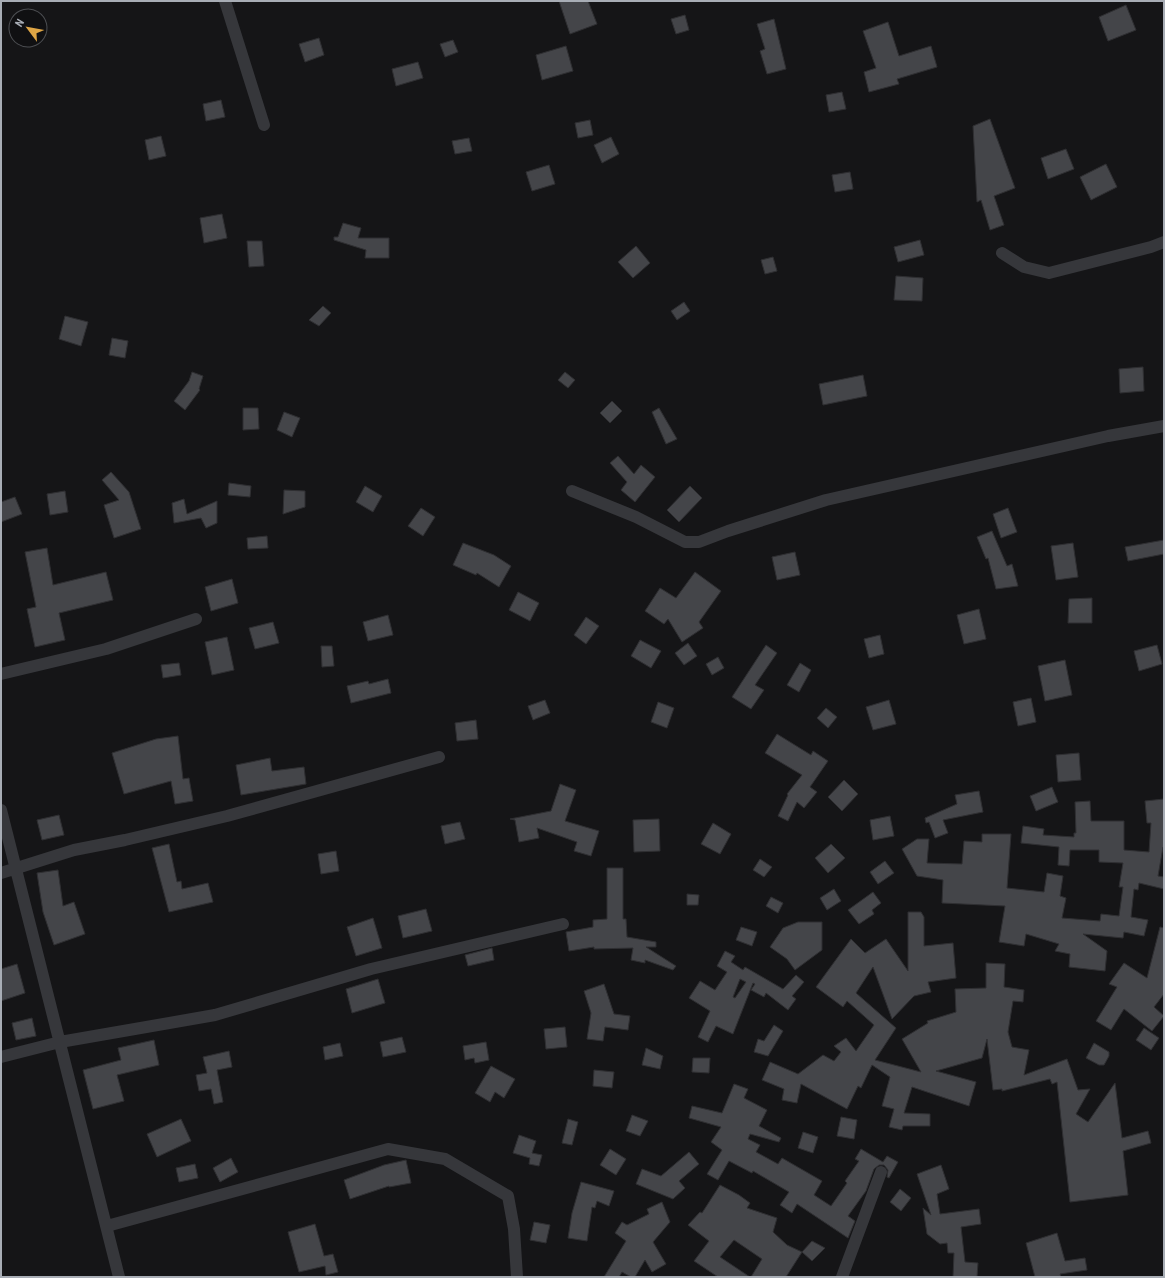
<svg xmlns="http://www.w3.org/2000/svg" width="1165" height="1278" font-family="'Roboto Condensed',sans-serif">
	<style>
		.building { fill: #444549; stroke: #2f2f32; fill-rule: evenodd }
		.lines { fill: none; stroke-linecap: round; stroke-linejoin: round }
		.minor { stroke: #36373b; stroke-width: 12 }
	</style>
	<rect width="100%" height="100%" fill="#151517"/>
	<path class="building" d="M559,1H588L597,24L570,34Z
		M1126,5L1136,30L1108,41L1099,17Z
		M685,15L689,30L676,34L671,19Z
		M774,19L786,69L767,74L760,51L765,49L757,24Z
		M888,22L899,56L931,46L937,67L897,79L899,84L869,92L864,72L876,68L863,31Z
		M319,38L324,55L305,62L299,44Z
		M453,40L458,52L445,57L440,44Z
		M566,46L573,71L542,80L536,55Z
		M418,62L423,78L396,86L392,69Z
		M842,92L846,109L829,112L826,95Z
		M221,100L225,117L206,121L203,104Z
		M990,119L1015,188L994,196L1004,225L990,230L981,200L977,202L973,126Z
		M590,120L593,135L578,138L575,123Z
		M161,136L166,156L149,160L145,140Z
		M611,137L619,154L602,163L594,145Z
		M469,138L472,151L455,154L452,141Z
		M1066,149L1074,169L1048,179L1041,158Z
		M1106,164L1117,187L1091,200L1080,177Z
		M549,165L555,184L532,191L526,172Z
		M850,172L853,189L835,192L832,175Z
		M222,214L227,238L204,243L200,218Z
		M343,223L361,228L358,238H389V258H365L366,250L334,240V237H338Z
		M920,240L924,255L898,262L894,247Z
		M247,241H262L264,266L249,267Z
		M636,246L650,263L633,278L618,262Z
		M773,257L777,271L765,274L761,260Z
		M896,276L923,278L922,301L894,300Z
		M684,302L690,311L677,320L671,311Z
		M323,306L331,313L319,326L309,320Z
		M65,316L88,322L81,346L59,339Z
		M112,338L128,341L125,358L109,355Z
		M1143,367L1144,391L1120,393L1119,369Z
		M192,372L203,376L199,389L200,390L185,410L174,401L189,381Z
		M565,372L575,380L568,388L558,380Z
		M863,375L867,396L823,405L819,384Z
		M612,401L622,411L610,423L600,413Z
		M243,408H258L259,429L243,430Z
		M659,408L677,439L666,444L652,412Z
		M284,412L300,418L292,437L277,430Z
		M618,456L634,474L641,465L655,477L635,502L621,490L627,482L610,463Z
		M111,472L129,492L141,529L114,538L104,505L119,500L102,480Z
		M229,483L251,486L250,497L228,495Z
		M365,486L382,496L373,512L356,502Z
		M690,486L702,498L679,522L667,510Z
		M284,490L305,491V507L283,514Z
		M65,491L68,512L50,515L47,494Z
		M15,497L22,514L1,522V502Z
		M184,499L187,514L217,501V523L206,528L201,518L174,523L172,503Z
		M421,508L435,517L423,536L408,526Z
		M1008,508L1017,532L1001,538L993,514Z
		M992,531L1007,566L1012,564L1018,586L996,589L988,558L986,559L977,537Z
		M267,536L268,548L248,549L247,538Z
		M1164,540V554L1128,561L1125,547Z
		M463,543L494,555L511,566L499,587L477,573L476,575L453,565Z
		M1073,543L1078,577L1056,580L1051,546Z
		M47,548L53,585L106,572L113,600L59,613L65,640L35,647L27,609L36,607L25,552Z
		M795,552L800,575L777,580L772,557Z
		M695,572L721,591L699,622L703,628L682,642L668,619L664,624L645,611L660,588L676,598Z
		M232,579L238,603L211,611L205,587Z
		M518,592L539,603L530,621L509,610Z
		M1092,598V623H1068L1069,599Z
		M979,609L986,639L964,644L957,615Z
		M388,615L393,635L368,641L363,622Z
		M586,617L599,626L586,644L574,635Z
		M273,622L279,643L255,649L249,628Z
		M880,635L884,654L869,658L864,639Z
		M227,637L234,670L212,675L205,642Z
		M640,640L661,651L651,668L631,656Z
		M688,643L697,656L684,665L675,653Z
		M766,645L777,653L755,685L764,690L751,709L732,697Z
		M1157,645L1162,664L1139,671L1134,651Z
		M321,646H332L334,666L322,667Z
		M718,657L724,668L712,675L706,664Z
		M1065,660L1072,695L1045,701L1038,666Z
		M179,663L181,675L163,678L161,665Z
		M800,663L811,670L799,692L787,685Z
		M388,679L391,693L351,703L347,686L368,681L369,684Z
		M1031,698L1036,722L1018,726L1013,702Z
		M545,700L550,713L533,720L528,706Z
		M889,700L896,724L873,730L866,707Z
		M658,702L674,708L667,728L651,722Z
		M826,708L837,717L828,728L817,718Z
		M476,720L478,739L457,741L455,723Z
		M777,734L811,755L813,751L828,761L810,787L817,792L804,808L797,802L788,821L778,816L788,795L787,794L802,775L765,753Z
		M178,736L183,779L189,778L193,801L175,804L171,781L124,794L112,753L156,739Z
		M1079,753L1081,780L1058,782L1056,755Z
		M270,758L272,771L304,767L306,784L241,795L236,765Z
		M844,780L858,794L842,811L828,797Z
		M560,784L576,790L565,821L599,831L591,856L574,851L577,842L537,828L539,838L519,842L515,820L510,819L551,811Z
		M1052,787L1058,802L1036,811L1030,796Z
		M979,791L983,812L943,820L948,833L935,838L929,822L926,823L925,818L957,804L955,795Z
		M1164,799V847H1163L1158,876L1164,877V889L1139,883L1138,890L1134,889L1131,917L1148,920L1144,936L1124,932L1123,938L1083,934L1107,951L1105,971L1069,967L1070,954L1055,951L1059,944L1026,934L1024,946L999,942L1005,906L942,903L943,880L917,876L902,849L917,839H929L927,863L962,864L964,841L982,842V834H1011L1007,888L1044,892L1047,873L1063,876L1060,896L1066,898L1062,918L1100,921L1101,914L1119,916L1123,887H1119L1123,863L1099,862V850H1070L1069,866L1058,865L1059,847L1021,843L1023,826L1044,829L1043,835L1074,837V833H1076L1075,802L1090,801L1091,821H1124V850L1149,852L1151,823H1147L1145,801Z
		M59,815L64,835L42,840L37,820Z
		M890,816L894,836L873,840L870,820Z
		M659,819L660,851L634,852L633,820Z
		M460,822L465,839L445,844L441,826Z
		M713,823L731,834L720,854L701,844Z
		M169,844L177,882L181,881L182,889L208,883L213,902L169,912L152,848Z
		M831,844L845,858L828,873L815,858Z
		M336,851L339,871L321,874L318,854Z
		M760,859L772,867L764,877L753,870Z
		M885,861L894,873L878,884L870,872Z
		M607,868H623V919H626L627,937L656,942V947H646L676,966L673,970L645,960V963L631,960L633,948L594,949V947L569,951L566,932L593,927V920L607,919Z
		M58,870L63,906L74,902L85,934L54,945L43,912L37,873Z
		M834,889L841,901L827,910L820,898Z
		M873,892L881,903L872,910L874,914L859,924L848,910Z
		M687,894L699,895L698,905H687Z
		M771,897L783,903L778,913L766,906Z
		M426,909L432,931L403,938L398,916Z
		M908,912H921L924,917V946L953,943L956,978L928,982L931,992L914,996L892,1019L873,967L856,993L896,1028L875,1060L921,1072L902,1039L928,1023L927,1021L956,1012L955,989L986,988V963L1005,964L1004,987L1024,990L1023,1002L1013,1001L1008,1032L1012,1047L1029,1050L1024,1075L1067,1059L1078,1090L1090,1089L1076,1114L1088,1122L1115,1083L1122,1138L1148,1131L1151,1143L1123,1151L1128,1195L1070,1202L1057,1082L1052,1084L1050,1079L1002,1091V1089L993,1090L987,1039L982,1058L936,1071L976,1082L969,1106L912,1087L904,1113L930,1114V1126H903L902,1130L889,1127L894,1109L882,1106L890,1077L872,1065L861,1088L858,1086L847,1109L801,1084L797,1103L782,1100L784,1089L762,1080L770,1062L798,1074L823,1055L834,1061L841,1052L834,1046L846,1038L856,1051L874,1025L847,1001L843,1007L816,987L851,939L865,953L886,939L908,971Z
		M373,918L382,948L356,956L347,927Z
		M798,922H822V950L795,970L787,959L770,947L783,928Z
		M741,927L757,932L752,946L736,940Z
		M1160,927L1164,928V994L1154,1007L1164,1016L1152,1031L1124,1009L1111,1030L1096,1021L1117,987L1109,984L1124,963L1147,978Z
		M492,948L494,960L468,966L465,955Z
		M725,951L735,956L731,962L743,970L745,967L783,989L796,975L804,982L792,996L796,999L788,1010L766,993L764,997L751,990L755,984L753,983L733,1034L716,1026L708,1042L698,1037L710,1011L689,998L700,981L715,990L727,972L717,966ZM740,979L746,982L735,998L733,997Z
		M17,964L25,993L1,1001V969Z
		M378,979L385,1003L352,1013L346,989Z
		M604,984L614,1014L630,1016L628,1030L605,1027L603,1041L587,1039L591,1013L584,991Z
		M32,1018L36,1036L16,1040L12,1023Z
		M774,1025L783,1031L768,1056L754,1052L758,1039L764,1041Z
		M565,1027L567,1047L546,1049L544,1029Z
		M1144,1028L1159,1038L1151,1050L1136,1040Z
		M402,1037L406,1052L383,1057L380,1042Z
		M154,1040L159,1065L117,1075L124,1101L93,1109L83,1070L121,1060L118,1048Z
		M486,1042L489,1060L475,1063L474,1058L465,1060L463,1046Z
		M340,1043L343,1056L325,1060L323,1047Z
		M1094,1043L1109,1052V1056L1104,1065H1099L1086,1058Z
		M646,1048L663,1056L660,1069L642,1065Z
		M229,1051L232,1067L217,1070L223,1102L214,1104L211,1089L199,1091L196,1075L207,1073L203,1057Z
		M693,1058H710L709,1073L692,1072Z
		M491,1066L515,1079L504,1098L495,1092L490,1102L475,1093Z
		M594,1070L614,1072L612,1088L593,1086Z
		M734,1084L748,1089L744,1098L767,1110L759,1126L781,1138L779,1142L750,1134L748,1139L760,1145L756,1152L778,1164L782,1158L822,1181L814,1195L831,1206L847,1183L845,1181L859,1161L855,1159L861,1149L883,1162L887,1156L898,1162L889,1178L887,1177L888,1170L884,1165H879L874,1169L866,1191L848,1216L855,1221L848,1238L797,1204L792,1213L780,1205L789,1192L753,1171L752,1173L729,1161L718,1180L707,1174L722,1150L711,1142L721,1127L689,1118L692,1106L722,1113Z
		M632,1115L648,1121L640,1136L626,1131Z
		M841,1117L857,1120L854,1139L837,1136Z
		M181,1119L191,1141L157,1157L147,1134Z
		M568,1119L578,1122L572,1145L562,1143Z
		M803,1132L818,1137L813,1153L798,1148Z
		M519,1135L536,1141L532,1153L542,1155L539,1166L529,1164L530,1158L513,1153Z
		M610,1149L626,1159L616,1175L600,1165Z
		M689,1152L699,1164L679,1181L685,1188L673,1199L636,1184L642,1169L661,1176Z
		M231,1158L238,1172L220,1182L213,1168Z
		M406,1160L411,1183L389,1187V1186L350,1199L344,1180L384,1165Z
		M195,1164L198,1178L179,1182L176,1168Z
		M941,1165L949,1189L937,1194L940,1214L979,1209L981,1224L961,1227L965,1262L978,1263L977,1277H953L954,1253H948L947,1243L940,1244L927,1234L923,1208L931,1215L917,1174Z
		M581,1182L614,1191L609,1206L597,1201L595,1208L592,1207L587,1241L568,1238L572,1213Z
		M720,1185L739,1195L750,1203L747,1208L777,1218L773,1232L787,1245L802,1252L786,1277H751L762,1259L734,1240L720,1257L750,1277H718L694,1261L709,1241L688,1225L700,1212L702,1213Z
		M900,1189L911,1198L901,1211L890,1202Z
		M662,1202L670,1222L653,1242L666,1264L652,1272L645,1260L635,1277H631L622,1272L619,1277H604L626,1241L615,1233L622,1222L627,1225L649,1214L647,1209Z
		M534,1222L550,1225L546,1243L530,1240Z
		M315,1224L324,1256L333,1254L338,1272L326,1275L325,1266L299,1272L288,1232Z
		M1057,1233L1065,1261L1085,1258L1087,1270L1060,1274L1061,1277H1035L1026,1243Z
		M812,1241L825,1248L812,1261L802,1252Z"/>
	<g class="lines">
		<path class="minor" d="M225,1L264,125
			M1002,253L1024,267L1049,273L1151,247L1164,242
			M572,491L636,517L685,542H699L728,531L826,500L1108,436L1164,426
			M1,674L106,649L196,619
			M1,810L119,1277
			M1,873L74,850L125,840L227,816L439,757
			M1,1057L60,1042L215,1015L371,969L563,924
			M107,1226L388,1149L445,1159L508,1196L514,1229L517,1277
			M842,1277L881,1172"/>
	</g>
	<rect width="1165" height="1278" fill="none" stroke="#a8adb5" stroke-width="4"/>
	<g transform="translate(28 28) rotate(302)"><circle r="19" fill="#101012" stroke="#4d4f53"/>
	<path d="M0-3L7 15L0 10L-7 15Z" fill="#dea545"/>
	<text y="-6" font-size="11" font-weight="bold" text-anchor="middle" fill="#a8adb5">N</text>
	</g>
</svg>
